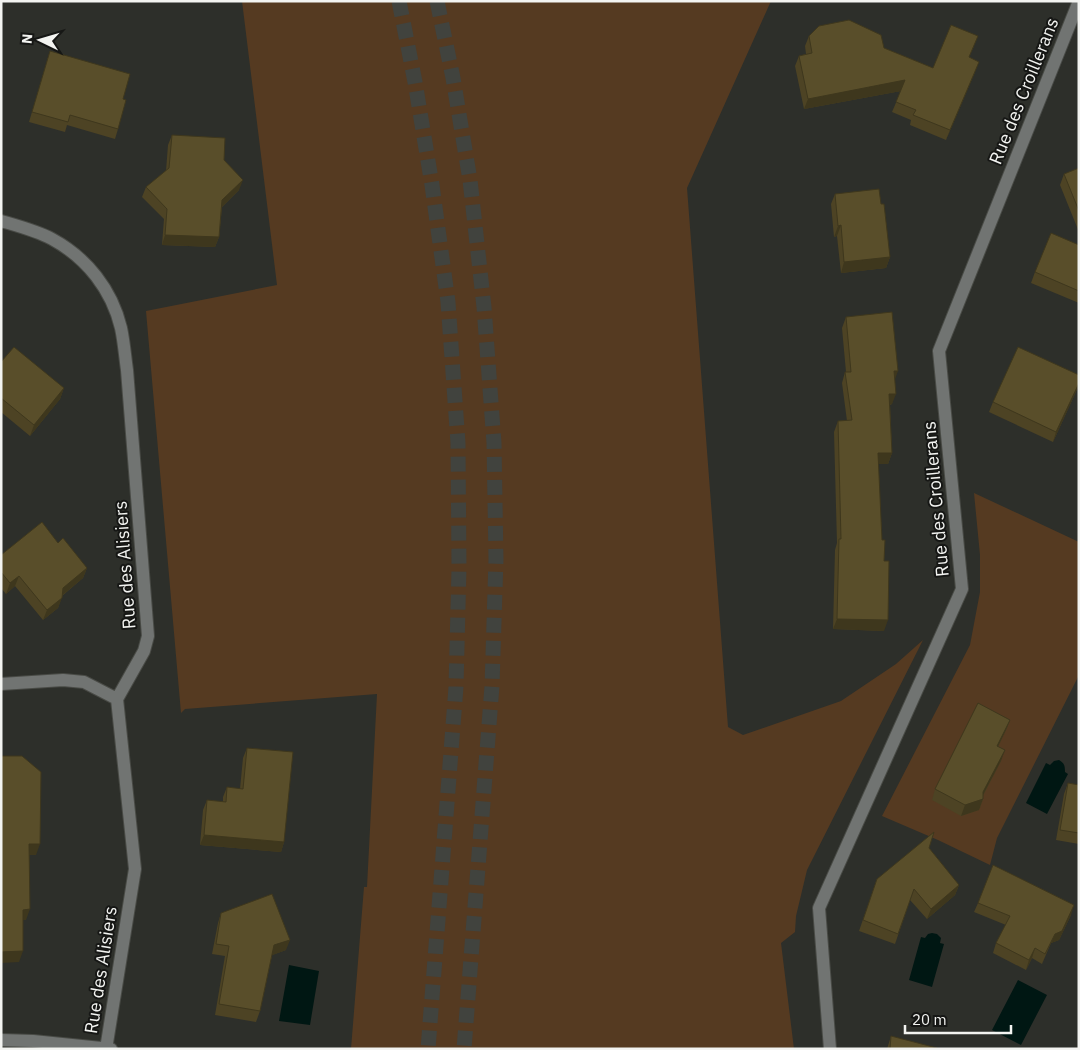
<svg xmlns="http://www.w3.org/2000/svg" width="1080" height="1050" font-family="'IBM Plex Sans',sans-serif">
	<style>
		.green { fill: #553a21 }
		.water { fill: #001713 }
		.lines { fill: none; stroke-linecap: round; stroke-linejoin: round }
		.highway-tunnel { stroke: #41433e; stroke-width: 15; stroke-dasharray: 15 8; stroke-linecap: butt }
		.minor-casing { stroke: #494b46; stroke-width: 14 }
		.minor { stroke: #717472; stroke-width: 12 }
		.wall { fill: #4d4324 }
		.shaded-wall { fill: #3e371d }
		.building { fill: #594e2a; stroke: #3e371d }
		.labels { text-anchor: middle; stroke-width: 4; stroke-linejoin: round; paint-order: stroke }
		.street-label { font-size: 18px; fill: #f3f4f1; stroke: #161715 }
	</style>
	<rect width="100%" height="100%" fill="#2d2f2a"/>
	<path class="green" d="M242,1H771L687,188L728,727L743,735L841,701L896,664L923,640L807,870L796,916L795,932L781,943L794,1049H351L364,887H367L377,694L185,709L181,713L146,311L277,285Z
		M974,493L1079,542V675L997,838L990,865L938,840L882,816L970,645L980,592V555Z"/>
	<path class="water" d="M1059,760C1064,763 1065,765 1065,772L1068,774L1047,814L1026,803L1046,763L1050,765L1054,761Z
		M932,933L937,934L941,938L940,943L944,944L932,987L909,980L921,937L925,938L928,934Z
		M289,965L319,971L310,1025L279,1021Z
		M1018,980L1047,995L1021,1045L992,1030Z"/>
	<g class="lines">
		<path class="highway-tunnel" d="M399,1L415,82L432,185L448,302L458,443L459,568L456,687L428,1049
			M437,1L453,78L470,180L484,307L494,443L496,559L492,686L464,1049"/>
		<defs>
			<path id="minor" d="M1,221C18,226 37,231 52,239C87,258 112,290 121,328C124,342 125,356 127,370L148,636L144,651L117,699L135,869L106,1049
				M1,684L63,680L84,682L117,699
				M1,1040L33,1041L111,1049
				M830,1049L819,908L962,589L939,351L1079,1"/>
		</defs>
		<use href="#minor" class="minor-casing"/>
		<use href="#minor" class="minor"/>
	</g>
	<path class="wall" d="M809,36L884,48L933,68L974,46L969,57L975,72L946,140L910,125L911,120L892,112L901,91L804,109L795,66L799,56L806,54L805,46Z
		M50,51L123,99L118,129L115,139L67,125L65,132L29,122Z
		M172,135L224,160L239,190L222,207L219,237L215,247L162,245L164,219L142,197L146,187L166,171L168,145Z
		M1079,168V232L1060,185L1064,174Z
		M835,194L881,204L890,257L886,268L841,273L837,236L834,237L831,204Z
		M1079,245V303L1031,283L1035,272Z
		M846,317L895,380L892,404L890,405L892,453L888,464H878L882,540L884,561V631L833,629L835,550L837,543L834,432L838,421H847L842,383L845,372H846L842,328Z
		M1,362L64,388L60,399L30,436L1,412Z
		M1079,375V385L1053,442L989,412L993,402Z
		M58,543L87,568L83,578L62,596L58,608L43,620L15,586L6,594L1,588V555Z
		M1010,720L1006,730L998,747L1001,761L983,796V799L979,810L961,816L932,800L935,789Z
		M247,748L284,842L281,852L200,845L203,810L207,800L223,802V797L227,787L240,789L243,758Z
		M1068,783L1079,785V844L1056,840L1064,794Z
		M929,848L959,885L955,895L927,919L910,900L895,944L859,931L877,879Z
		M978,903L1071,915L1059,940L1051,943L1042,964L1032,958L1026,970L993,953L996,943L1006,925L974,912Z
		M221,913L286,950L272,955L260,1011L256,1022L215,1015L225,956L212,954L218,923Z
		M891,1036L937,1049H887Z"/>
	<path class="shaded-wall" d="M979,62L975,72L946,140L950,130Z
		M905,80L901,91L804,109L808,99Z
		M243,180L239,190L219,210L222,200Z
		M841,225L837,236L834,237L838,226Z
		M165,235L219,237L215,247L162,245Z
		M890,257L886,268L841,273L844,262Z
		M894,371H898L894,382Z
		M1079,383V385L1053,442L1056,432Z
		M64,388L60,399L30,436L34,425Z
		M889,394H896L892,404L886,405Z
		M878,453H892L888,464H874Z
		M87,568L83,578L59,598L63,588Z
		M19,576L15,586L6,594L10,583Z
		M62,598L58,608L43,620L47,610Z
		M837,619L888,620L884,631L833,629Z
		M1010,720L1006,730L993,757L997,746Z
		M1005,750L1001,761L981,799H983L979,810L961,816L965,805L983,792Z
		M204,835L284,842L281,852L200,845Z
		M29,844H40L36,855H25Z
		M959,885L955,895L927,919L931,909Z
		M1074,905L1071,915L1059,940L1051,943L1042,964L1055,934Z
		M30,909L26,920H19L23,910Z
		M290,940L286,950L270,956L274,945Z
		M1035,948L1032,958L1026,970L1029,960Z
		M23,951L19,962L1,963V952Z"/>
	<path class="building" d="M849,20L881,35L884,48L933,68L951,25L978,36L969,57L979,62L950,130L913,115L916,110L896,102L905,80L808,99L799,56L812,53L809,36L819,26Z
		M50,51L130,74L123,99L126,100L118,129L70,115L68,122L32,112Z
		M172,135L225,138L224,160L243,180L222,200L219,237L165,235L167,209L146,187L169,168Z
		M1079,168V211L1064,174Z
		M879,189L881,204H884L890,257L844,262L841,225L838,226L835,194Z
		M1051,233L1079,245V291L1035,272Z
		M892,312L898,371H894L896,394H889L892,453H878L882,540H885L884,561H889L888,620L837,619L839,539H841L838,421L852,420L845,372H851L846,317Z
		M14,347L64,388L34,425L1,398V362Z
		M1018,347L1079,375V383L1056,432L993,402Z
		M42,522L58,543L63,538L87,568L63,588L62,598L47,610L19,576L10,583L1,572V555Z
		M978,703L1010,720L997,746L1005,750L983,792V799L965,805L935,789Z
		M247,748L293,752L284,842L204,835L207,800L226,802L227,787L243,789Z
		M1,756H22L41,772L40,844H29L30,909L23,910V951L1,952Z
		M1068,783L1079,785V833L1060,830Z
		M934,832L929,848L959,885L931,909L914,889L898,934L863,920L877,879Z
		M993,865L1074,905L1062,931L1055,934L1045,954L1035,948L1029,960L996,943L1010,916L978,903Z
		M272,894L290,940L274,945L260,1011L219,1004L229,946L216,944L221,913Z
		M891,1036L937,1048V1049H890Z"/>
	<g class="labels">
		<g class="street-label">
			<text transform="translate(1024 91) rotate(-68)" y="6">Rue des Croillerans</text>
			<text transform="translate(936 499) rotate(-95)" y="6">Rue des Croillerans</text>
			<text transform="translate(125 565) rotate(-94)" y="6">Rue des Alisiers</text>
			<text transform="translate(101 970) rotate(-81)" y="6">Rue des Alisiers</text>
		</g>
	</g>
	<rect width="1080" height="1050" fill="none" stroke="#f3f4f1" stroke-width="5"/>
	<g transform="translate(40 40) rotate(275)" stroke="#161715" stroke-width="4" paint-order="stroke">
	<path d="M0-4L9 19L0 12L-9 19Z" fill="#f3f4f1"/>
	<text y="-8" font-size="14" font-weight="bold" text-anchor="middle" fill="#f3f4f1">N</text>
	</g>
	<path d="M905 1025v8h106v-8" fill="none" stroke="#f3f4f1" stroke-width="2.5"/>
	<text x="912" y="1025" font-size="15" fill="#f3f4f1" stroke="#161715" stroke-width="4" paint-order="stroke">20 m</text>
</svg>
